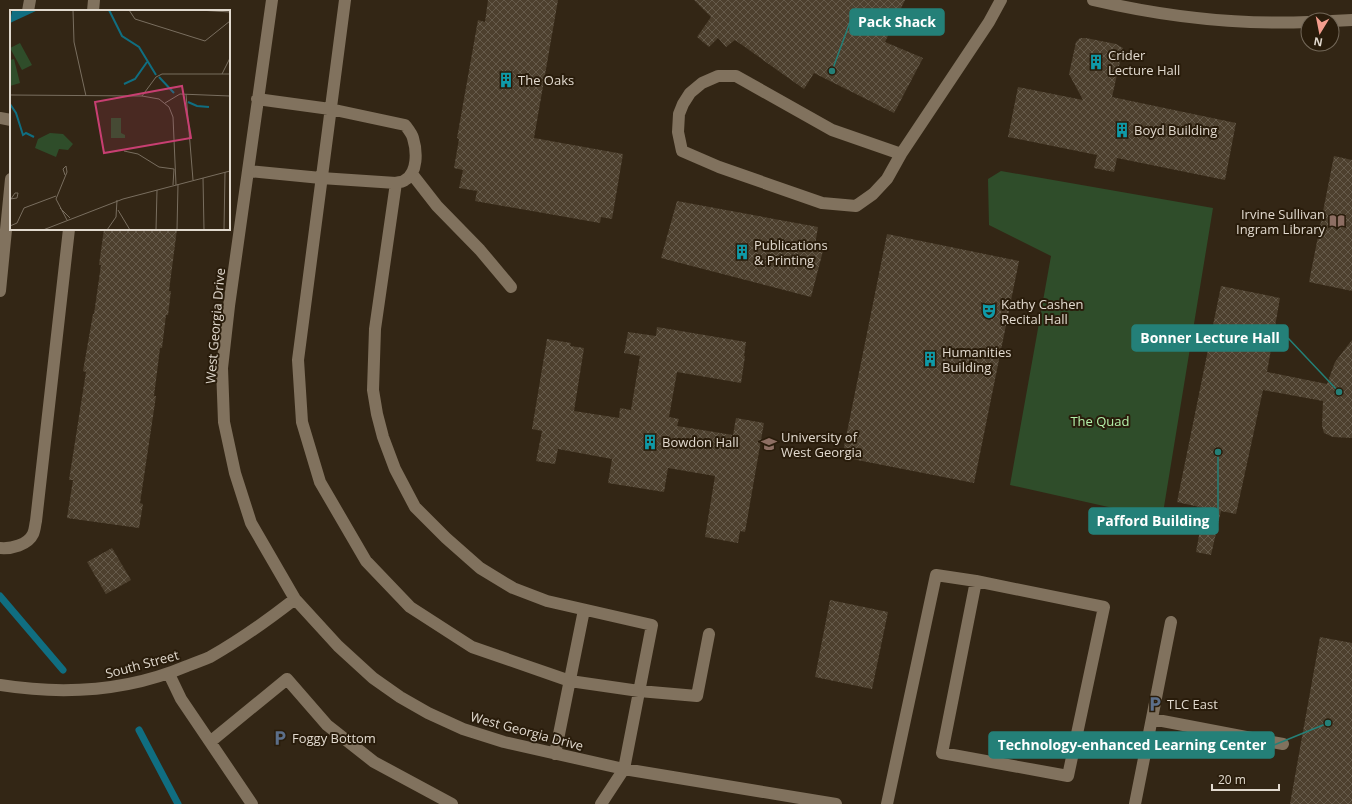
<svg xmlns="http://www.w3.org/2000/svg" width="1352" height="804" font-family="'Open Sans',sans-serif">
	<style>
		.green { fill: #2f4d2a }
		.lines { fill: none; stroke-linecap: round; stroke-linejoin: round }
		.stream { stroke: #106e81; stroke-width: 7 }
		.building { fill: url(#building-cross-hatch) }
		.minor { stroke: #81725e; stroke-width: 12 }
		.labels { text-anchor: middle; stroke-width: 4; stroke-linejoin: round; paint-order: stroke }
		.poi-label { font-size: 13px; fill: #e1d9ce; stroke: #291c0b; text-anchor: start }
		.street-label { font-size: 13px; fill: #e1d9ce; stroke: #291c0b }
		.park-label { font-size: 13px; fill: #b4f1aa; stroke: #291c0b }
		.inset-river { fill: none; stroke: #106e81; stroke-width: 2 }
		.inset-road { fill: none; stroke: #796e5f; stroke-width: 1 }
		.view { fill: #c83f72; fill-opacity: 0.15; stroke: #c83f72; stroke-width: 2 }
		.inset-edge { fill: none; stroke: #e1d9ce; stroke-width: 2 }
		.leader { fill: none; stroke: #248078; stroke-width: 1.5 }
		.callout-dot { fill: #248078; stroke: #291c0b; stroke-width: 1.5 }
		.callout { fill: #248078; stroke: #248078; stroke-width: 1.5 }
		.callout-label { font-size: 14px; text-anchor: middle; font-weight: bold; fill: #fff }
	</style>
	<defs>
		<pattern id="building-cross-hatch" width="8" height="8" patternUnits="userSpaceOnUse"><rect width="8" height="8" fill="#4d402e"/><path d="M0 0l8 8M0 8l8-8" fill="none" stroke="#665b4b"/></pattern>
	</defs>
	<rect width="100%" height="100%" fill="#332615"/>
	<path class="green" d="M1001,171L1213,208L1162,519L1010,485L1051,256L989,225L988,179Z"/>
	<g class="lines">
		<path class="stream" d="M0,596L63,670
			M139,730L178,804"/>
	</g>
	<path class="building" d="M488,0H558L534,138L623,154L612,219L601,217L600,223L475,201L477,191L459,188L463,170L454,168L459,139L457,138L478,20L485,22Z
		M694,0H905L885,42L923,58L894,113L814,73L804,89L735,40L726,47L718,38L709,47L697,37L711,17Z
		M1080,38H1086L1116,44L1123,48L1112,97L1236,123L1225,180L1117,158L1114,172L1094,168L1097,155L1008,137L1018,87L1083,100L1069,74L1076,42Z
		M1334,156L1352,160V291L1309,282Z
		M677,201L818,227L815,245L824,247L811,297L661,258Z
		M104,229H177L169,291H171L168,315H166L162,348H160L154,396H156L140,503L143,504L139,528L67,518L73,480H69L86,372L83,371L93,314H94L101,265H99Z
		M887,234L1019,261L974,483L842,457Z
		M1221,286L1280,298L1267,372L1327,384L1335,362L1352,340V438L1333,437L1324,433L1322,426L1323,401L1263,390L1236,514L1221,511L1211,555L1196,552L1204,508L1177,502Z
		M657,327L746,342L744,356H745L741,383L677,372L669,417L679,419L677,426L733,435L736,418L764,423L745,532L740,531L738,543L705,537L715,476L668,468L664,492L608,483L612,459L558,449L555,464L536,461L542,431L532,429L547,339L571,343L570,346L584,348L574,411L619,418L620,408L631,410L640,356L624,353L628,332L656,336Z
		M112,548L131,580L106,594L87,562Z
		M830,600L888,612L872,689L815,677Z
		M1320,637L1352,643V804H1290Z"/>
	<g class="lines">
		<path class="minor" d="M272,0L229,306L222,368L224,422L235,473L251,523L295,599L338,646L373,678L400,697L428,713L463,729L504,742L624,769L836,804
			M345,0L298,360L302,422L320,482L366,561L410,607L472,647L570,681L639,691L697,696L709,634
			M1093,0C1165,17 1234,25 1308,22
			M28,11L30,0
			M93,11L94,0
			M1332,21L1352,20
			M0,118L11,120
			M901,154L832,130L736,76H718L702,83L690,93L683,104L679,114L678,132L682,151L719,167L822,203L856,206L873,194L887,179L901,154L989,22L1001,0
			M248,171L321,178L396,183C399,182 403,182 405,180C418,173 417,151 413,138C412,134 408,129 405,125L330,109L257,99
			M412,174L437,206L480,250L511,287
			M396,183L375,329L373,390L377,414L383,437L395,469L415,507L446,538L480,568L513,588L547,601L652,625L624,769L601,804
			M0,291L11,179
			M0,548C11,549 28,545 33,534C35,530 35,525 36,521L69,229
			M169,674L181,699L252,804
			M0,685C63,695 128,691 187,666C195,663 203,660 210,657C240,640 268,620 295,599
			M1152,719L1283,744
			M210,742L287,679L327,725L374,762L452,804
			M555,754L584,610
			M887,804L936,575L976,581L1104,607L1068,776L942,753L976,581
			M1135,804L1171,622"/>
	</g>
	<defs>
		<symbol id="building-bare" viewBox="-9 -9 18 18"><path d="M-4-6H4V6H1V3H-1V6H-4ZM-2.5-4.3h1.7v1.8h-1.7ZM.8-4.3h1.7v1.8H.8ZM-2.5-1h1.7V.8h-1.7ZM.8-1h1.7V.8H.8Z" fill="#0f9aa8" stroke="#291c0b" stroke-width="2.5" paint-order="stroke"/></symbol>
		<symbol id="library-bare" viewBox="-9 -9 18 18"><path d="M-6-4Q-3-5.5-.7-3.5V5Q-3 3-6 4ZM6-4Q3-5.5 .7-3.5V5Q3 3 6 4Z" fill="#8d6e63" stroke="#291c0b" stroke-width="2.5" paint-order="stroke"/></symbol>
		<symbol id="theatre-bare" viewBox="-9 -9 18 18"><path d="M-5-5.5Q0-4 5-5.5V0Q5 5 0 6Q-5 5-5 0ZM-3.3-2.5H-1v1.5H-3.3ZM1-2.5H3.3v1.5H1ZM-2.8 1Q0 5.5 2.8 1Z" fill="#0f9aa8" stroke="#291c0b" stroke-width="2.5" paint-order="stroke"/></symbol>
		<symbol id="university-bare" viewBox="-9 -9 18 18"><path d="M0-5L7-2L0 1L-7-2ZM-4 1L0 2.5L4 1V4Q0 6-4 4Z" fill="#8d6e63" stroke="#291c0b" stroke-width="2.5" paint-order="stroke"/></symbol>
		<symbol id="parking-bare" viewBox="-9 -9 18 18"><path d="M-3.5-5.5H1a3.5 3.5 0 0 1 0 7H-1V5.5H-3.5ZM-1-3.4V-.6H.8a1.4 1.4 0 0 0 0-2.8Z" fill="#5c6f8a" stroke="#291c0b" stroke-width="2.5" paint-order="stroke"/></symbol>
	</defs>
	<g fill-rule="evenodd">
		<use href="#building-bare" x="1085" y="51" width="22" height="22"/>
		<use href="#building-bare" x="495" y="69" width="22" height="22"/>
		<use href="#building-bare" x="1111" y="119" width="22" height="22"/>
		<use href="#library-bare" x="1326" y="210" width="22" height="22"/>
		<use href="#building-bare" x="731" y="241" width="22" height="22"/>
		<use href="#theatre-bare" x="978" y="300" width="22" height="22"/>
		<use href="#building-bare" x="919" y="348" width="22" height="22"/>
		<use href="#building-bare" x="639" y="431" width="22" height="22"/>
		<use href="#university-bare" x="758" y="433" width="22" height="22"/>
		<use href="#parking-bare" x="1144" y="693" width="22" height="22"/>
		<use href="#parking-bare" x="269" y="727" width="22" height="22"/>
	</g>
	<g class="labels">
		<g class="poi-label">
			<text x="1108" y="60">Crider<tspan x="1108" dy="15">Lecture Hall</tspan></text>
			<text x="518" y="85">The Oaks</text>
			<text x="1134" y="135">Boyd Building</text>
			<text x="1325" y="219" text-anchor="end">Irvine Sullivan<tspan x="1325" dy="15">Ingram Library</tspan></text>
			<text x="754" y="250">Publications<tspan x="754" dy="15">&amp; Printing</tspan></text>
			<text x="1001" y="309">Kathy Cashen<tspan x="1001" dy="15">Recital Hall</tspan></text>
			<text x="942" y="357">Humanities<tspan x="942" dy="15">Building</tspan></text>
			<text x="781" y="442">University of<tspan x="781" dy="15">West Georgia</tspan></text>
			<text x="662" y="447">Bowdon Hall</text>
			<text x="1167" y="709">TLC East</text>
			<text x="292" y="743">Foggy Bottom</text>
		</g>
		<g class="street-label">
			<text transform="translate(215 326) rotate(-85)" y="5">West Georgia Drive</text>
			<text transform="translate(142 664) rotate(-15)" y="5">South Street</text>
			<text transform="translate(527 731) rotate(15)" y="5">West Georgia Drive</text>
		</g>
		<g class="park-label">
			<text x="1100" y="426">The Quad</text>
		</g>
	</g>
	<g transform="translate(10 10)">
		<rect width="220" height="220" fill="#332615"/>
		<path d="M10,33L22,55L12,60L0,38ZM4,49L10,73L0,76V50ZM101,108H111V123L115,125V128H101ZM40,123L53,124L63,134L58,140L49,139L46,147L25,138L28,129Z" fill="#2f4d2a"/>
		<path d="M2,0H28L0,13Z" fill="#106e81"/>
		<path class="inset-river" d="M99,0L112,26L129,37L146,65M149,67L164,83M114,74L125,69L137,52M178,92L187,96L199,97M0,94L6,103L13,125L16,123L24,127"/>
		<path class="inset-road" d="M63,0L64,32L76,86M119,0L125,9L195,31L220,11M189,0L220,2M212,64L220,48M176,84L183,170M0,85L132,86L149,89L159,97L163,107L166,175M132,86L146,67L152,64H220M155,93L170,84L220,86M114,141L128,144L149,157L164,159M55,165L53,159L56,156L57,162L46,189L57,210M193,168L194,220M163,175L164,159M0,189L7,188L8,183H5L1,189M50,198L60,208M108,200L120,220M0,216L7,213L14,198L46,186M33,220L113,189L220,161M97,220L106,207L107,190M146,220L147,180M167,220L168,174M214,220L215,162"/>
		<path class="view" d="M172,76L181,128L94,143L85,92Z"/>
		<rect width="220" height="220" class="inset-edge"/>
	</g>
	<path class="leader" d="M832 71L850 22M1339 392L1288 338M1218 452L1218 521M1328 723L1274 745"/>
	<g class="callout-dot">
		<circle cx="832" cy="71" r="4"/>
		<circle cx="1339" cy="392" r="4"/>
		<circle cx="1218" cy="452" r="4"/>
		<circle cx="1328" cy="723" r="4"/>
	</g>
	<g class="callout">
		<rect x="850" y="9" width="94" height="26" rx="4"/>
		<rect x="1132" y="325" width="156" height="26" rx="4"/>
		<rect x="1089" y="508" width="129" height="26" rx="4"/>
		<rect x="989" y="732" width="285" height="26" rx="4"/>
	</g>
	<g class="callout-label">
		<text x="897" y="27">Pack Shack</text>
		<text x="1210" y="343">Bonner Lecture Hall</text>
		<text x="1153" y="526">Pafford Building</text>
		<text x="1132" y="750">Technology-enhanced Learning Center</text>
	</g>
	<g transform="translate(1320 32) rotate(190)"><circle r="19" fill="#291c0b" stroke="#736859"/>
	<path d="M0-3L7 15L0 10L-7 15Z" fill="#f49d8d"/>
	<text y="-6" font-size="11" font-weight="bold" text-anchor="middle" fill="#e1d9ce">N</text>
	</g>
	<path d="M1212 784v6h67v-6" fill="none" stroke="#e1d9ce" stroke-width="2"/>
	<text x="1218" y="784" font-size="12" fill="#e1d9ce" stroke="#291c0b" stroke-width="3" paint-order="stroke">20 m</text>
</svg>
